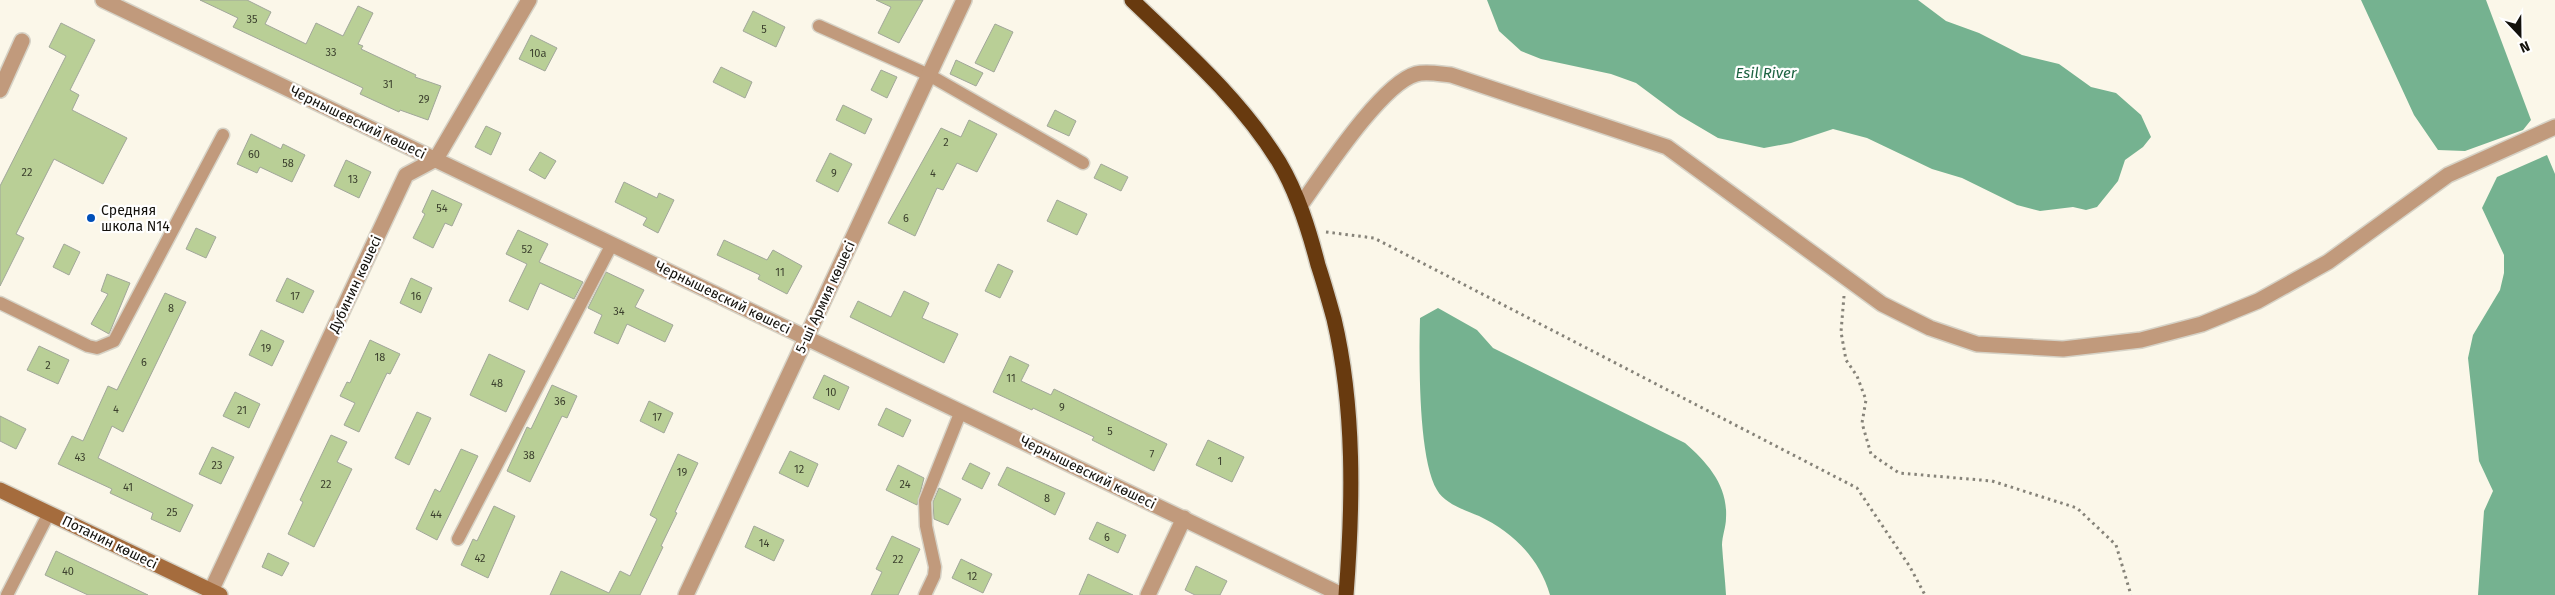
<svg xmlns="http://www.w3.org/2000/svg" width="2555" height="595" font-family="'Fira Sans',sans-serif">
	<style>
		.water { fill: #75b290 }
		.building { fill: #b9cf96; stroke: #a1a79a }
		.lines { fill: none; stroke-linecap: round; stroke-linejoin: round }
		.lane-casing { stroke: #d6d2c6; stroke-width: 15 }
		.street-casing { stroke: #d6d2c6; stroke-width: 18 }
		.secondary-casing { stroke: #d6d2c6; stroke-width: 18 }
		.highway-casing { stroke: #d6d2c6; stroke-width: 18 }
		.path { stroke: #868379; stroke-width: 3; stroke-dasharray: 2.5 4; stroke-linecap: butt }
		.lane { stroke: #c19a7c; stroke-width: 12 }
		.street { stroke: #c19a7c; stroke-width: 15 }
		.secondary { stroke: #a56c3d; stroke-width: 15 }
		.highway { stroke: #683a0f; stroke-width: 15 }
		.poi-dot { fill: #004fb8; stroke: #fff; stroke-width: 2 }
		.labels { text-anchor: middle; stroke-width: 4.5; stroke-linejoin: round; paint-order: stroke }
		.number-label { font-size: 11px; fill: #3c402e }
		.street-label { font-size: 14px; fill: #13110c; stroke: #fff }
		.poi-label { font-size: 14px; fill: #13110c; stroke: #fff; text-anchor: start }
		.water-label { font-size: 15px; font-style: italic; fill: #1e6443; stroke: #fff }
	</style>
	<rect width="100%" height="100%" fill="#fbf7e9"/>
	<path class="water" d="M1487,0H1918L1946,21L1979,33L2022,55L2059,64L2091,87L2116,93L2141,115L2151,137L2143,147L2125,160L2118,181L2097,207L2086,210L2073,207L2040,211L2017,205L1962,178L1932,169L1867,138L1833,129L1791,143L1764,148L1718,138L1679,115L1636,83L1611,74L1541,59L1521,51L1499,31Z
		M2361,0H2486L2531,120L2523,130L2465,151L2438,150L2414,115Z
		M2547,155L2555,174V595H2478L2484,511L2493,491L2479,461L2468,358L2473,335L2500,290L2504,273V255L2482,208L2497,177Z
		M1438,308L1477,330L1493,348L1685,443C1708,463 1728,486 1726,518C1726,527 1722,536 1722,545C1723,561 1725,578 1726,595H1550C1539,558 1513,532 1479,516C1465,510 1445,504 1437,490C1418,459 1419,357 1420,318Z"/>
	<path class="building" d="M200,0H247L271,12L265,24L306,44L316,23L343,36L358,6L373,13L358,44L363,46L361,49L416,75L415,77L441,86L428,120L400,110L399,112L360,94L363,88L233,27L238,18Z
		M876,0H923L899,43L878,33L891,7Z
		M753,11L785,27L776,47L743,31Z
		M61,23L95,40L70,90L79,95L72,110L127,138L103,184L54,159L16,234L24,238L0,286V186L66,56L49,47Z
		M995,24L1013,32L994,72L975,63Z
		M531,35L557,48L545,71L519,59Z
		M956,60L983,73L976,86L950,74Z
		M721,67L752,82L745,98L713,82Z
		M881,70L897,77L887,98L871,90Z
		M843,105L872,119L865,134L836,120Z
		M1055,110L1076,121L1069,136L1047,126Z
		M969,120L997,134L977,172L957,163L943,190L937,188L915,236L888,223L941,128L961,137Z
		M486,126L501,133L491,155L475,147Z
		M251,134L281,149L283,144L305,155L292,182L260,167L257,173L237,164Z
		M540,152L556,161L545,179L529,170Z
		M830,153L852,164L838,192L816,181Z
		M346,160L371,172L359,198L334,186Z
		M1101,164L1128,177L1121,191L1094,178Z
		M624,182L657,198L659,193L674,200L658,233L643,225L647,218L615,202Z
		M432,190L462,204L452,226L445,223L433,248L413,238L425,214L422,212Z
		M1057,200L1087,214L1077,235L1047,221Z
		M196,228L216,237L206,258L186,249Z
		M518,230L548,244L539,262L583,282L574,299L540,283L528,310L509,301L527,264L506,254Z
		M724,240L767,260L773,250L802,266L787,294L758,279L760,275L717,255Z
		M64,244L80,252L69,275L53,267Z
		M998,264L1013,271L1000,298L985,291Z
		M606,272L644,290L635,307L673,325L665,342L627,324L618,344L594,333L602,315L588,308Z
		M107,274L130,283L109,334L91,324L108,294L101,291Z
		M287,278L314,291L303,313L276,301Z
		M411,278L432,288L421,313L400,303Z
		M904,291L929,303L922,318L958,334L944,363L850,317L858,301L891,317Z
		M165,293L186,302L123,432L112,426L98,458L193,505L180,532L151,519L153,513L110,493L112,489L58,464L72,436L83,441L108,386L117,390Z
		M261,330L284,341L272,366L249,355Z
		M370,340L400,354L390,374L387,373L359,432L344,425L355,403L340,396L347,382L350,383Z
		M39,346L69,360L58,384L27,370Z
		M489,354L525,371L506,412L470,395Z
		M1010,356L1029,365L1021,381L1051,395L1054,389L1167,444L1154,471L1092,440L1094,437L1033,408L1032,410L993,392Z
		M824,375L849,387L839,410L813,398Z
		M552,385L577,396L567,418L562,416L530,482L507,471L527,427L531,429Z
		M235,392L260,404L249,428L223,416Z
		M649,401L673,413L664,433L640,421Z
		M886,408L911,420L903,437L878,425Z
		M417,412L431,418L409,465L395,458Z
		M0,416L26,429L16,449L0,441Z
		M331,435L347,442L337,462L352,469L314,547L288,534L303,502L300,500Z
		M1208,440L1244,457L1232,482L1196,465Z
		M212,447L234,457L221,484L199,474Z
		M461,449L478,456L437,540L416,529L435,489L440,492Z
		M790,451L818,464L808,487L779,473Z
		M678,454L698,463L675,512L677,513L661,546L663,547L640,595H550L561,571L609,593L620,571L630,576L657,519L650,515Z
		M970,463L990,473L982,489L962,479Z
		M898,465L924,478L917,505L886,490Z
		M1007,467L1065,493L1055,515L998,485Z
		M939,488L961,499L948,525L934,519L933,502Z
		M494,506L515,516L488,578L461,565L473,539L477,541Z
		M1097,522L1126,535L1118,553L1089,539Z
		M754,526L784,540L774,561L745,547Z
		M892,536L920,549L898,595H871L882,572L876,569Z
		M56,551L148,595H88L45,575Z
		M268,553L289,563L282,576L262,567Z
		M961,559L992,574L983,593L952,578Z
		M1196,566L1227,581L1220,595H1195L1185,590Z
		M1088,574L1133,595H1079Z"/>
	<g class="lines">
		<defs>
			<path id="lane" d="M819,26L929,75L1083,163
				M0,303L88,346L97,348L114,341L223,135
				M458,539L612,244
				M7,595L49,513
				M925,595L934,576L935,567L926,526L925,501L961,411"/>
			<path id="street" d="M103,0L1342,595
				M0,90L22,41
				M1300,206C1323,174 1381,84 1416,74C1426,71 1440,74 1451,75L1667,147L1882,304L1930,328L1977,344L2063,349L2141,340L2202,324L2258,301L2328,262L2448,175L2555,127
				M211,591L406,175L436,159L529,0
				M686,595L964,0
				M1148,595L1184,518"/>
			<path id="secondary" d="M0,490L220,595"/>
			<path id="highway" d="M1132,0C1184,50 1241,100 1279,162C1298,194 1309,230 1318,265C1324,283 1329,301 1334,319C1355,408 1353,505 1346,595"/>
		</defs>
		<use href="#lane" class="lane-casing"/>
		<use href="#street" class="street-casing"/>
		<use href="#secondary" class="secondary-casing"/>
		<use href="#highway" class="highway-casing"/>
		<path class="path" d="M1326,232L1374,238L1857,488L1910,567L1925,595
			M1844,296L1841,332L1846,360L1857,376L1866,400L1862,423L1871,454L1899,473L1992,481L2077,508L2116,545L2131,595"/>
		<use href="#lane" class="lane"/>
		<use href="#street" class="street"/>
		<use href="#secondary" class="secondary"/>
		<use href="#highway" class="highway"/>
	</g>
	<circle class="poi-dot" cx="91" cy="218" r="5"/>
	<g class="labels">
		<g class="number-label">
			<text x="252" y="23">35</text>
			<text x="764" y="33">5</text>
			<text x="331" y="56">33</text>
			<text x="538" y="57">10а</text>
			<text x="388" y="88">31</text>
			<text x="424" y="103">29</text>
			<text x="946" y="146">2</text>
			<text x="254" y="158">60</text>
			<text x="288" y="167">58</text>
			<text x="27" y="176">22</text>
			<text x="834" y="177">9</text>
			<text x="933" y="177">4</text>
			<text x="353" y="183">13</text>
			<text x="442" y="212">54</text>
			<text x="906" y="222">6</text>
			<text x="527" y="253">52</text>
			<text x="780" y="276">11</text>
			<text x="295" y="300">17</text>
			<text x="416" y="300">16</text>
			<text x="171" y="312">8</text>
			<text x="619" y="315">34</text>
			<text x="266" y="352">19</text>
			<text x="380" y="361">18</text>
			<text x="144" y="366">6</text>
			<text x="48" y="369">2</text>
			<text x="1011" y="382">11</text>
			<text x="497" y="387">48</text>
			<text x="831" y="396">10</text>
			<text x="560" y="405">36</text>
			<text x="1062" y="411">9</text>
			<text x="116" y="413">4</text>
			<text x="242" y="414">21</text>
			<text x="657" y="421">17</text>
			<text x="1110" y="435">5</text>
			<text x="1152" y="458">7</text>
			<text x="529" y="459">38</text>
			<text x="80" y="461">43</text>
			<text x="1220" y="465">1</text>
			<text x="217" y="469">23</text>
			<text x="799" y="473">12</text>
			<text x="682" y="476">19</text>
			<text x="326" y="488">22</text>
			<text x="905" y="488">24</text>
			<text x="128" y="491">41</text>
			<text x="1047" y="502">8</text>
			<text x="172" y="516">25</text>
			<text x="436" y="518">44</text>
			<text x="1107" y="541">6</text>
			<text x="764" y="547">14</text>
			<text x="480" y="562">42</text>
			<text x="898" y="563">22</text>
			<text x="68" y="575">40</text>
			<text x="972" y="580">12</text>
		</g>
		<g class="street-label">
			<text transform="translate(358 122) rotate(26)" y="5">Чернышевский көшесі</text>
			<text transform="translate(355 284) rotate(-65)" y="5">Дубинин көшесі</text>
			<text transform="translate(723 297) rotate(26)" y="5">Чернышевский көшесі</text>
			<text transform="translate(825 297) rotate(-65)" y="5">5-ші Армия көшесі</text>
			<text transform="translate(1088 472) rotate(26)" y="5">Чернышевский көшесі</text>
			<text transform="translate(110 542) rotate(26)" y="5">Потанин көшесі</text>
		</g>
		<g class="poi-label">
			<text x="101" y="215">Средняя<tspan x="101" dy="16">школа N14</tspan></text>
		</g>
		<g class="water-label">
			<text x="1766" y="78">Esil River</text>
		</g>
	</g>
	<g transform="translate(2520 35) rotate(158)" stroke="#ffffff" stroke-width="4" paint-order="stroke">
	<path d="M0-4L9 19L0 12L-9 19Z" fill="#13110c"/>
	<text y="-8" font-size="14" font-weight="bold" text-anchor="middle" fill="#13110c">N</text>
	</g>
</svg>
